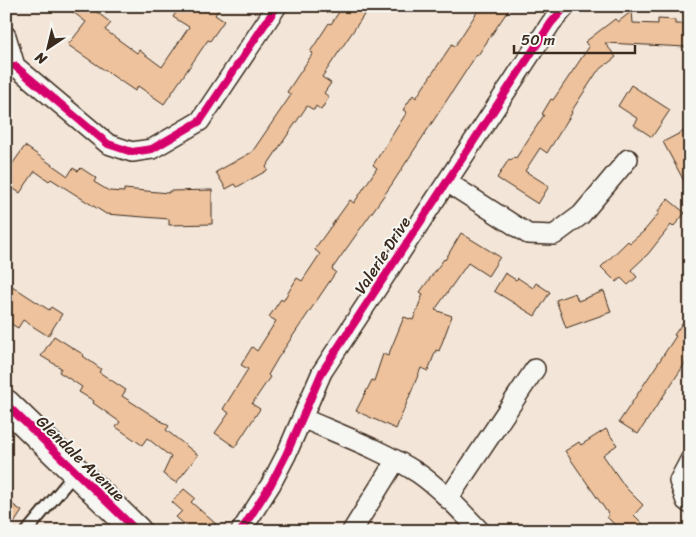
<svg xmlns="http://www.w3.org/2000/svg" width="696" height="537" font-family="Sriracha,sans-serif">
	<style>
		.building { fill: #edc29c; stroke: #3b2a1e }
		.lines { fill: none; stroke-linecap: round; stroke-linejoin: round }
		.lane-casing { stroke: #3b2a1e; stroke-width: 14 }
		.street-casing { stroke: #3b2a1e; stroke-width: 22 }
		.secondary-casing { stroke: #3b2a1e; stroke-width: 31 }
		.lane { stroke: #f6f6f2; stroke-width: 10 }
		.street { stroke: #f6f6f2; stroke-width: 19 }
		.secondary { stroke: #f6f6f2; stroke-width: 28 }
		.cycleway-casing { stroke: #f6f6f2; stroke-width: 11 }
		.cycleway { stroke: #d6006c; stroke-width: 8 }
		.labels { text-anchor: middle; stroke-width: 4; stroke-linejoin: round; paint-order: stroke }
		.street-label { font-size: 16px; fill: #3b2a1e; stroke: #f6f6f2 }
	</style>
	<rect width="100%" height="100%" fill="#f3e6d8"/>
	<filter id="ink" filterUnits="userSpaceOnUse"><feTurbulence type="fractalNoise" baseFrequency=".02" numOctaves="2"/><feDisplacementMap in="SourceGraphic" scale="10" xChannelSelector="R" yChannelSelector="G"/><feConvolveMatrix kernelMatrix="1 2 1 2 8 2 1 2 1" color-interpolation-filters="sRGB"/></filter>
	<g filter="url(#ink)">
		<path class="building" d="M65,6H89L111,23L105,30L137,53L139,50L162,67L189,27L173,17L180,6H221L215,15L224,21L210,41L208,40L164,104L138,86L135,91L68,45L86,22Z
			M343,6H370L322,77L331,83L324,93L329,97L321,110L316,106L314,110L307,106L266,167L268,170L237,187L235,184L226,189L216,172L252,152L291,95L287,92L313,53L310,52L329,23L331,24Z
			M481,6H511L478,55L477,54L392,184L332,269L336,272L278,358L268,375L270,377L252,404L260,409L235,447L215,433L229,413L223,409L248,369L241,365L252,347L257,351L276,321L269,317L281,299L283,301L297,278L302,281L320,254L315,250L316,247L350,200L354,203L377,168L373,165L407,112L403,110L413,95L416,98L452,44L455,46Z
			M632,11L633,23L658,24V19L675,20V24H687L686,47L605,43L616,57L597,72L571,112L572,113L547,153L540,148L525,171L549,186L538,204L497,178L509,159L511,160L514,157L516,158L544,115L542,114L551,99L553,100L589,47L585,42L615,19L618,22Z
			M631,85L670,110L652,137L634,125L638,119L618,106Z
			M684,131L690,143V192L663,142Z
			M25,146L68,176L73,168L78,171L81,168L96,178L94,182L109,191L124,192V189L169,193V191L212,190V224L169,225V219L106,214L51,179L49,181L35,171L20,193L6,184V173Z
			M668,199L685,213L673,227L671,225L648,254L631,270L637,277L628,285L621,278L616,282L601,267L628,241L630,243L644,231L659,213L658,211Z
			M461,233L500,257L488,276L468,263L435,310L452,316L439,351L436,350L428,371L421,368L396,429L356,411L372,380L374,381L383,354L388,356L404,317L413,320L423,294L420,292L444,259L445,260Z
			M505,273L516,280L518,278L533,288L536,283L550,292L535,316L494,291Z
			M6,282L49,310L51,307L62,314L48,336L23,320L18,328L6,321Z
			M604,291L611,312L566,328L556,300L575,293L578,301Z
			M690,312V356L638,434L619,422L676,336L674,335Z
			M54,336L84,355L83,356L101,369L99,372L126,390L122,396L169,426L166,430L198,455L176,483L163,474L171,457L147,438L142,445L116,427L120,422L93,403L94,401L79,392L82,387L59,372L61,368L41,356Z
			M606,429L617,445L603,455L626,488L643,505L634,515L650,531H621L607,517L609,515L565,451L579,442L581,445Z
			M184,489L195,498L191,502L216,524L210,531H192L176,517L182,511L172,502Z
			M6,500L22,511L9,531H6Z"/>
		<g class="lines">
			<defs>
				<path id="lane" d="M27,531L76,472"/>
				<path id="street" d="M6,36L15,66
					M15,66L108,144L132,152L152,149L200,121L277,6
					M447,182L528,234L554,235L581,215L628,159
					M302,418C341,435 382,450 418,473C441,489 461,511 480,531
					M690,460L679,481L686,501L690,504
					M448,499L535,369
					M241,531L271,484L286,455L322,372L551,23L566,6
					M352,531L396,460"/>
				<path id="secondary" d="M6,404L137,531"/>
			</defs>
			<use href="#lane" class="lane-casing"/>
			<use href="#street" class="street-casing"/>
			<use href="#secondary" class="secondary-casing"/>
			<use href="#lane" class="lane"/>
			<use href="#street" class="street"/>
			<use href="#secondary" class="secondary"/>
			<defs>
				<path id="cycleway" d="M15,66L108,144L132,152L152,149L200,121L277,6
					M6,404L137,531
					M241,531L271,484L286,455L322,372L551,23L566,6"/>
			</defs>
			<use href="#cycleway" class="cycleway-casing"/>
			<use href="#cycleway" class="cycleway"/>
		</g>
	</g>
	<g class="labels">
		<g class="street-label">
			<text transform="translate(382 255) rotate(-57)" y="6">Valerie Drive</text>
			<text transform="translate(81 458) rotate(44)" y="6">Glendale Avenue</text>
		</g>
	</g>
	<rect width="696" height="537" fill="none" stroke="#f6f6f2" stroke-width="25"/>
	<rect x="12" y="12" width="671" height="512" fill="none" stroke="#3b2a1e" stroke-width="2" filter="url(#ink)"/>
	<g transform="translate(48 48) rotate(215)" stroke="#f6f6f2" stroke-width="4" paint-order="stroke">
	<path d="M0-4L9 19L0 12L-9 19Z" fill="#3b2a1e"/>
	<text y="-8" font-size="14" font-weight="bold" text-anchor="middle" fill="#3b2a1e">N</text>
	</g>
	<path d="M514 45v8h121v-8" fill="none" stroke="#3b2a1e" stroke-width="2.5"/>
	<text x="521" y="45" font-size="15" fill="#3b2a1e" stroke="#f6f6f2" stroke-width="4" paint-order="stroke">50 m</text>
</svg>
